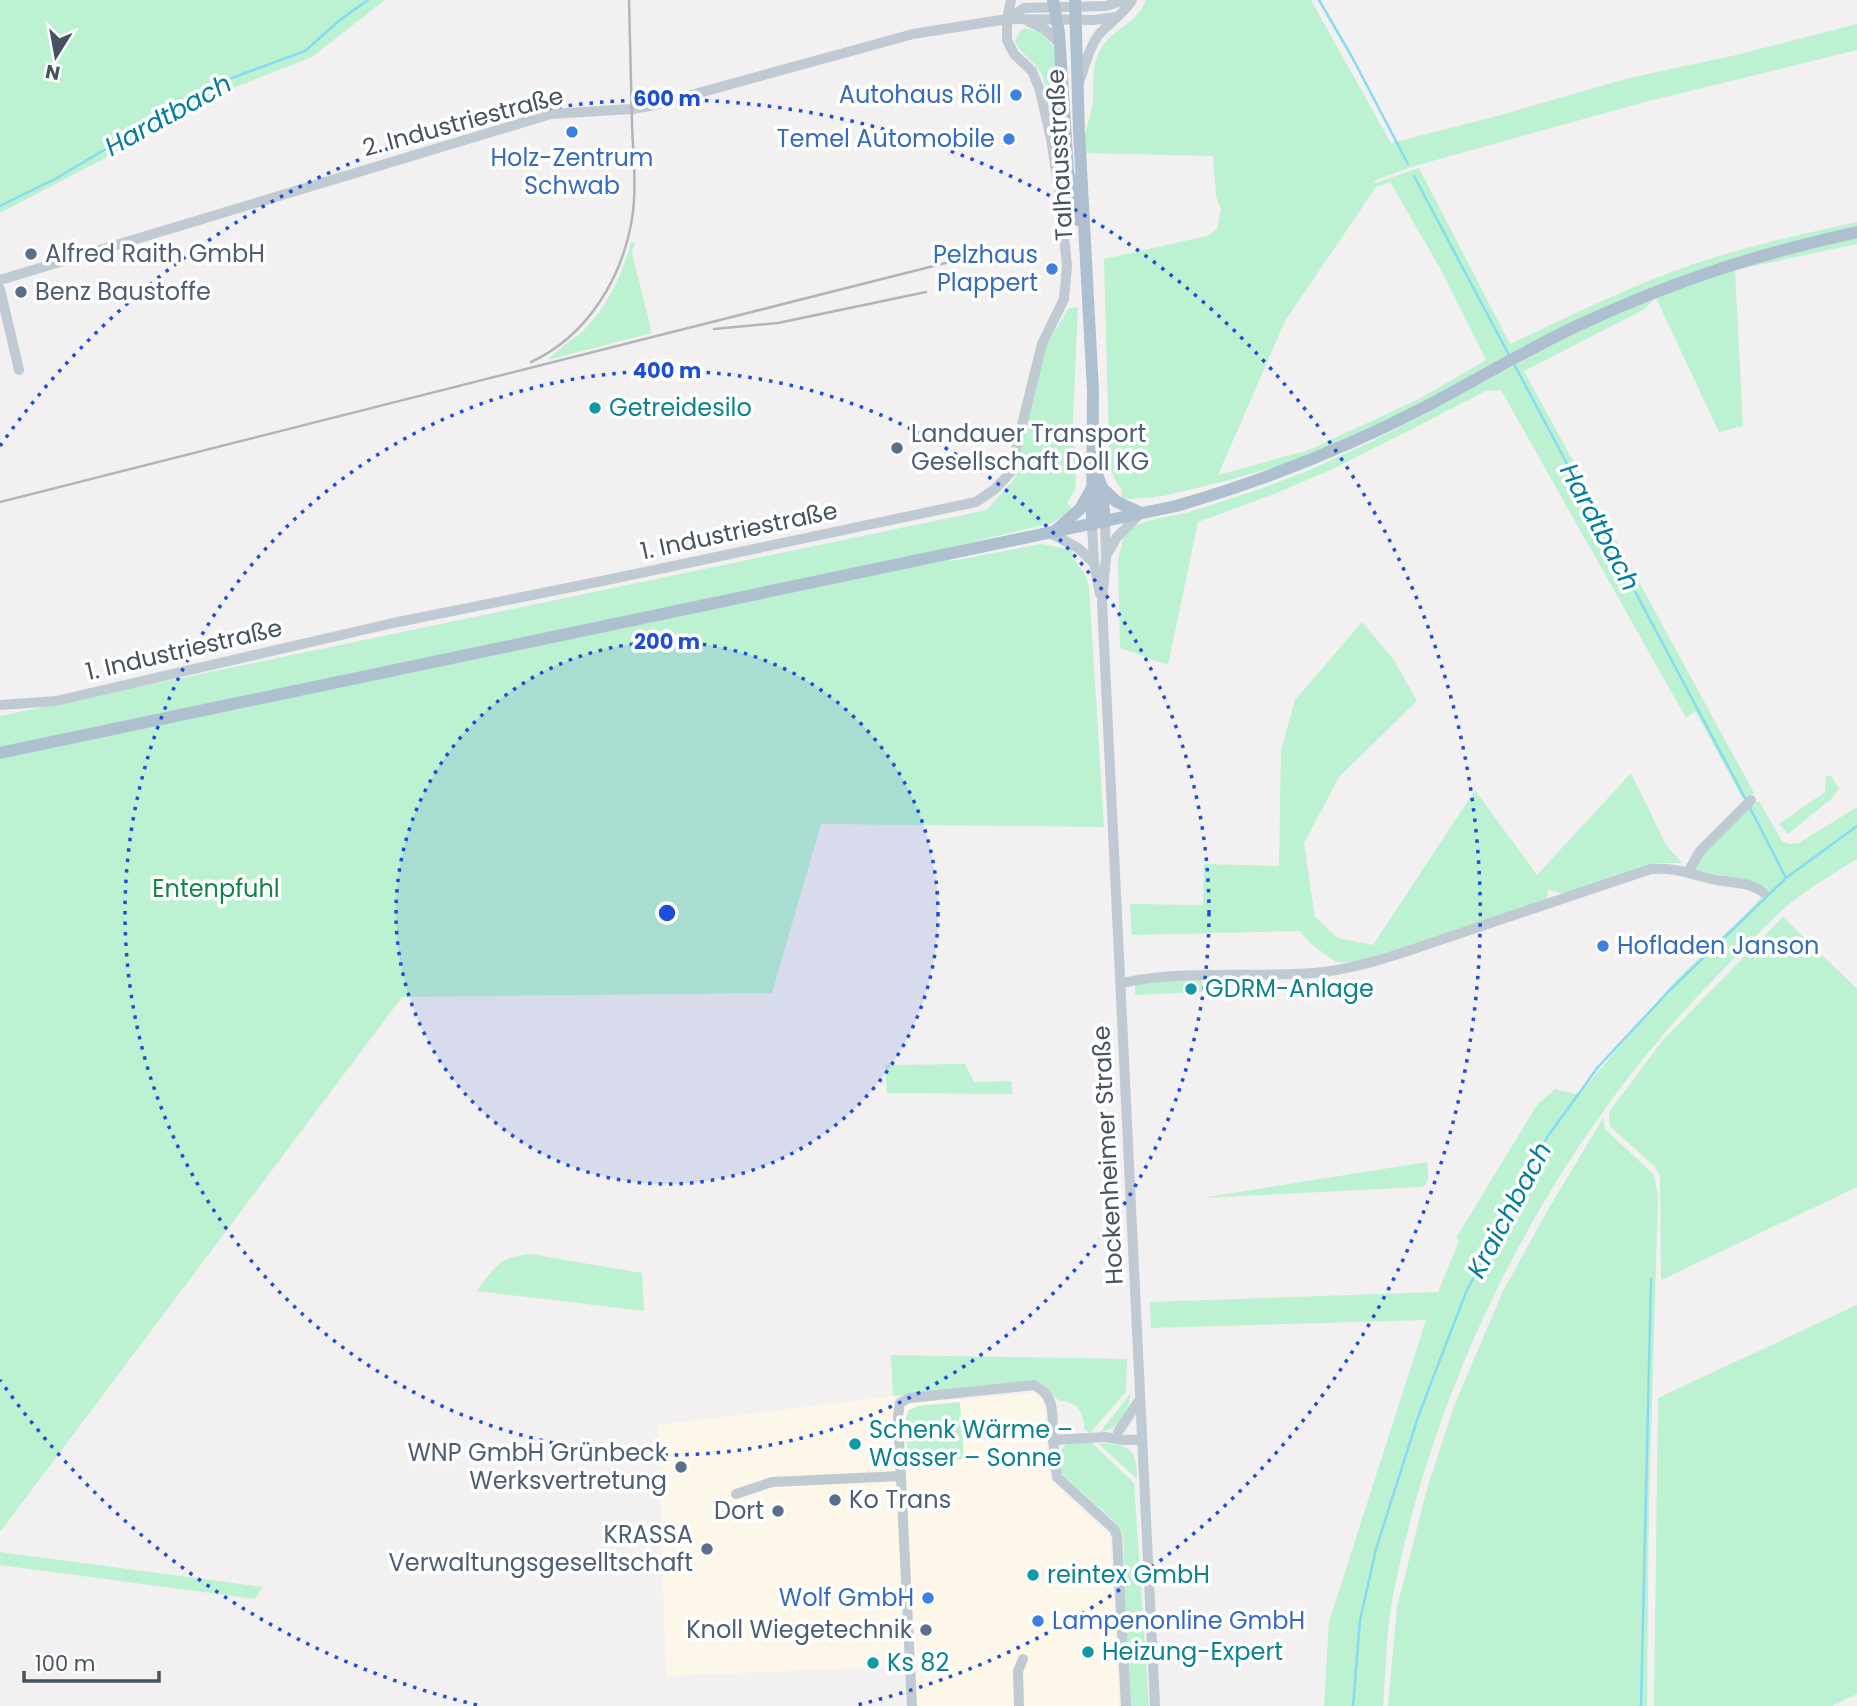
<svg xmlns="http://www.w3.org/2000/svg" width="1857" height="1706" font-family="Poppins,sans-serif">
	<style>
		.commercial { fill: #fdf7e9 }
		.green { fill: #bcf2d1; fill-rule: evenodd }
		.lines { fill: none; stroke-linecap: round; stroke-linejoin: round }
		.stream { stroke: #86dbf2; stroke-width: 2.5 }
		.minor { stroke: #c0cad2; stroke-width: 10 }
		.major { stroke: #aebfd0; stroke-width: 12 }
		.rail { stroke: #b1b5bb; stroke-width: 2.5 }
		.ring { fill: none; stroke: #1d4ed8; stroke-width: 3.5; stroke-dasharray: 3.5 7 }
		.shop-dot { fill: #3f7fe0; stroke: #fff; stroke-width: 2.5 }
		.service-dot { fill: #5c6f8a; stroke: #fff; stroke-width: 2.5 }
		.culture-dot { fill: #0f9aa8; stroke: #fff; stroke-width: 2.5 }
		.labels { text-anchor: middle; stroke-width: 7; stroke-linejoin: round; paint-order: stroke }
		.shop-label { font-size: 24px; fill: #366cbe; stroke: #fff; text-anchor: end }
		.street-label { font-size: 24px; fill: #46535f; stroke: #fff }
		.service-label { font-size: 24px; fill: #4e5e75; stroke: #fff; text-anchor: start }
		.culture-label { font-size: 24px; fill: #0d838f; stroke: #fff; text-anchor: start }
		.park-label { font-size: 24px; fill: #11864b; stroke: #fff }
		.water-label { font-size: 26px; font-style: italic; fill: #057d9c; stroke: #fff }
		.centre { fill: #1d4ed8; stroke: #fff; stroke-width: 3.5 }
		.ring-label { font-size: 21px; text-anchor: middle; font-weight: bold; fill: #1d4ed8; stroke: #fff; stroke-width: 7; stroke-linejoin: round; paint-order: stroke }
	</style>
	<rect width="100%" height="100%" fill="#f2f0f0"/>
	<path class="commercial" d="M1032,1393L1040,1396L1044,1403L1049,1476L1054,1484L1110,1536L1119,1706H917L915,1666L666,1676L658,1425L893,1396L894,1405Z"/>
	<path class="green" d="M0,0H385L312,57L202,100L105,158L0,213Z
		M1146,0H1311L1391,143L1497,116L1629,78L1736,55L1857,24V50L1645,102L1411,167L1374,181L1375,183L1419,168L1510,344C1557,322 1604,299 1651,280C1717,253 1788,237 1857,222V227C1782,246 1709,264 1638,294L1346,441L1285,464L1226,481L1163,496L1133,499L1121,498L1122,490C1111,476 1110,466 1109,449L1104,259L1207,236L1217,229L1221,209L1216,196L1213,156L1082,153C1083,135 1091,118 1093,100C1094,81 1091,64 1102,47C1114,28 1138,23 1146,0ZM1390,182L1440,268L1486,360L1419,399L1309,450L1218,475L1285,321L1376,187Z
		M1025,28L1043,33L1054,48L1070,197L1043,77C1037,62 1021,56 1015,41L1020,31Z
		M1857,236V244L1735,270L1743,426L1719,432L1656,298L1643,310L1524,371L1754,793L1743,799L1695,711L1686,718L1501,390L1486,391L1333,469L1274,494L1198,522L1168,665L1120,648L1118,558L1123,542L1121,537C1139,517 1165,519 1189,512C1230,499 1274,485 1314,468C1418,423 1513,362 1615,314C1692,278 1776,258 1857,236Z
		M631,242H635L632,253L652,333L548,360C557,349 571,341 582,332C606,309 623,274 631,242Z
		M1078,307L1073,418L1076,480L1075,490L1067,503L1073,509L1052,523L947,548L951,561L1042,544L1073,550L1072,557L1085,574L1089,586L1104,827L821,824L772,993L402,997L0,1532V716L987,510L1015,478L1019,452L1046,345L1069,308Z
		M1362,622L1394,660L1417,701L1339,777L1304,843L1315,917L1338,938L1373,945L1475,790L1537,875L1631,773L1666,845L1682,863H1655L1566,894L1548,890L1547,900L1354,963L1336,962L1311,944L1300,931L1132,935L1130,904L1203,905L1204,864L1279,866L1281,750L1295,700Z
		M1826,776H1831L1839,789L1831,799L1788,834L1779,824L1825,792Z
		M1759,801L1782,841L1789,844L1799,843L1857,807V859C1833,874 1808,888 1787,906C1762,928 1739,954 1716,977C1553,1143 1438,1367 1393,1596C1386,1632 1386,1670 1383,1706H1324L1329,1622L1426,1320L1151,1328L1150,1302L1438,1292L1459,1241L1456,1238L1537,1105L1555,1089L1574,1094L1580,1093L1676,980L1749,911L1766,891L1767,887L1749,881L1695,870L1702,853L1739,811Z
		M1783,917L1857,989V1187L1661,1280L1660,1176L1655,1167L1610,1126L1609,1112L1663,1040Z
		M1202,979V992L1135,995V982Z
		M965,1064L974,1082L1011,1081L1013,1094L887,1093L885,1065Z
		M1603,1118L1605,1129L1654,1175L1658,1197L1649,1503L1647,1706H1388L1397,1607L1427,1489L1454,1406L1503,1291L1546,1213Z
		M1427,1162C1428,1171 1431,1182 1422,1187L1202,1198Z
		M530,1254L642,1273L644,1311L477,1291C494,1268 499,1257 530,1254Z
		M1857,1305V1694L1832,1706H1654L1658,1398Z
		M891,1355L1127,1359L1126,1392L1090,1433L1085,1430C1083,1417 1082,1407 1068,1402C1064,1401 1060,1401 1057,1399C1047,1392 1050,1385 1034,1381L893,1396Z
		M1131,1393C1128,1412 1120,1430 1100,1432Z
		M960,1402L964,1459L908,1462L905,1419L909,1410L918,1406Z
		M1091,1442L1134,1483L1149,1706H1130L1123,1534L1114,1521L1063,1475L1060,1470L1061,1450L1067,1444Z
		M1098,1443C1129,1445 1137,1447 1137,1479Z
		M0,1552L263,1587L255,1599L0,1565Z"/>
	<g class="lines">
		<path class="stream" d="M1319,0L1352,57L1408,164
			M1414,176L1509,355
			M0,206L55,179L216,84L305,51L340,20L368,0
			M1514,364L1746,800
			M1749,806L1786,878
			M1353,1706L1360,1620L1376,1549L1418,1417L1466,1292L1548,1136L1598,1067L1668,992L1786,878L1857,826
			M1641,1706L1651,1279"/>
		<path class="minor" d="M1007,19L1024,8L1106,6L1126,0
			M1026,20L1046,30L1059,43
			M1078,85C1084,70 1088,50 1097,37C1107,23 1124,15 1132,0
			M0,280L551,114L632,109L655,105L913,34L1007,19L1094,20L1116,17
			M0,289L19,370
			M1105,522L1106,557L1102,602L1155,1706
			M1092,525L1094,563L1100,594
			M1052,534L1078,548L1094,563
			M1106,556L1117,537L1140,514
			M0,705L56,701L393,623L607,580L976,502L995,489L1010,473L1042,344L1064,299L1067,266L1060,196L1051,139L1040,91L1032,71L1014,54L1007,40V19L1011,0
			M1688,872L1700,851L1751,800
			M1122,983C1187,969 1258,979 1324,972C1370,966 1415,948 1458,934C1522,912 1586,891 1651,869C1679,867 1690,875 1716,880C1733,883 1749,882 1763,892
			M1118,1432L1140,1399
			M736,1494L772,1482L901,1476
			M912,1706L898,1416L900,1403L909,1398L1034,1385C1057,1396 1052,1417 1053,1440
			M1019,1706L1018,1671L1023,1659
			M1126,1706L1117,1536L1114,1529L1057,1477L1053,1440L1105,1437L1123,1440L1142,1439"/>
		<path class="major" d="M1053,0L1059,33L1068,171L1078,220
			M1075,0L1079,131L1093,391L1092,525
			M1096,471L1102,488L1105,522
			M1102,488L1117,502L1141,513
			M1055,531L1080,509L1092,488
			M0,753L1176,506C1263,481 1346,448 1427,406C1478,379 1528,349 1581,324C1674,281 1757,254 1857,232"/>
		<path class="rail" d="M714,329L778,323L926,292
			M531,362C587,336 622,279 632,219C637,188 633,155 632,123C631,82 630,41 629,0
			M0,502L977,255"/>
	</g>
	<circle cx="667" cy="913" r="271" fill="#1d4ed8" fill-opacity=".12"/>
	<g class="ring">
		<circle cx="667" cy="913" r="271"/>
		<circle cx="667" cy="913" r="542"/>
		<path d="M477 1705A814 814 0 0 1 0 1380M0 446A814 814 0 1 1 857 1705"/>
	</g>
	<g class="shop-dot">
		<circle cx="1016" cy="95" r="7"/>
		<circle cx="572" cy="132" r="7"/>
		<circle cx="1009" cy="139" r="7"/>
		<circle cx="1052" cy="269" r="7"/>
		<circle cx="1603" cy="946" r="7"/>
		<circle cx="928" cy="1598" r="7"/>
		<circle cx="1038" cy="1621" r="7"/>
	</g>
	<g class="service-dot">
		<circle cx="31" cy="254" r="7"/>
		<circle cx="21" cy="292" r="7"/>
		<circle cx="897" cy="448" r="7"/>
		<circle cx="681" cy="1467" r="7"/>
		<circle cx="835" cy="1500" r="7"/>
		<circle cx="778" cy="1511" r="7"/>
		<circle cx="707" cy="1549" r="7"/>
		<circle cx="926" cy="1630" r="7"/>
	</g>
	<g class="culture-dot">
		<circle cx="595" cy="408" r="7"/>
		<circle cx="1191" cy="989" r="7"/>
		<circle cx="855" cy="1444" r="7"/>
		<circle cx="1033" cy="1575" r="7"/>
		<circle cx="1088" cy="1652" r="7"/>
		<circle cx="873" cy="1663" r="7"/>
	</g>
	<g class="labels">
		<g class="shop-label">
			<text x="1002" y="103">Autohaus Röll</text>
			<text x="995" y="147">Temel Automobile</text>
			<text x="572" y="166" text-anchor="middle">Holz-Zentrum<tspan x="572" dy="28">Schwab</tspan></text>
			<text x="1038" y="263">Pelzhaus<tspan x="1038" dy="28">Plappert</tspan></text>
			<text x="1617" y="954" text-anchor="start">Hofladen Janson</text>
			<text x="914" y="1606">Wolf GmbH</text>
			<text x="1052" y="1629" text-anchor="start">Lampenonline GmbH</text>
		</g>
		<g class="street-label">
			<text transform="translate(463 122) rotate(-15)" y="8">2. Industriestraße</text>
			<text transform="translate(1060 155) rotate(-93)" y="8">Talhausstraße</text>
			<text transform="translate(739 531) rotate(-12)" y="8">1. Industriestraße</text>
			<text transform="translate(184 650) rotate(-13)" y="8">1. Industriestraße</text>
			<text transform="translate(1108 1155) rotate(-93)" y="8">Hockenheimer Straße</text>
		</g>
		<g class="service-label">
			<text x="45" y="262">Alfred Raith GmbH</text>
			<text x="35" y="300">Benz Baustoffe</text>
			<text x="911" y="442">Landauer Transport<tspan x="911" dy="28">Gesellschaft Doll KG</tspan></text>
			<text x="667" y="1461" text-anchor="end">WNP GmbH Grünbeck<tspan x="667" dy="28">Werksvertretung</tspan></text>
			<text x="849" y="1508">Ko Trans</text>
			<text x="764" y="1519" text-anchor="end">Dort</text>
			<text x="693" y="1543" text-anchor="end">KRASSA<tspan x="693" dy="28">Verwaltungsgeselltschaft</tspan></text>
			<text x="912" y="1638" text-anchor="end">Knoll Wiegetechnik</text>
		</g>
		<g class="culture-label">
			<text x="609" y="416">Getreidesilo</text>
			<text x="1205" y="997">GDRM-Anlage</text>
			<text x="869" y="1438">Schenk Wärme –<tspan x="869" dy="28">Wasser – Sonne</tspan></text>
			<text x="1047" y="1583">reintex GmbH</text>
			<text x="1102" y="1660">Heizung-Expert</text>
			<text x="887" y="1671">Ks 82</text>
		</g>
		<g class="park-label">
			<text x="216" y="897">Entenpfuhl</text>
		</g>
		<g class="water-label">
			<text transform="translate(168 115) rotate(-29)" y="9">Hardtbach</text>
			<text transform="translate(1600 527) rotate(62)" y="9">Hardtbach</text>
			<text transform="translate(1509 1210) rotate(-62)" y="9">Kraichbach</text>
		</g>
	</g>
	<circle cx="667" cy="913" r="10" class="centre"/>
	<g class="ring-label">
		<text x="667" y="106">600 m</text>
		<text x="667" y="378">400 m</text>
		<text x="667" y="649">200 m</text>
	</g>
	<g transform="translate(56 56) rotate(191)" stroke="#ffffff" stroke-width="5" paint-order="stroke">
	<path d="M0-5L12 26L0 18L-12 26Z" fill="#46535f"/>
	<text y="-10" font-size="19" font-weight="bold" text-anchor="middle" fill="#46535f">N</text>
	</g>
	<path d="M24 1671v10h135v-10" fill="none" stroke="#46535f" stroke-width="3.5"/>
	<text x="35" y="1671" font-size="21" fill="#46535f" stroke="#ffffff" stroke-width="5" paint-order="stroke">100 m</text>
</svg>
